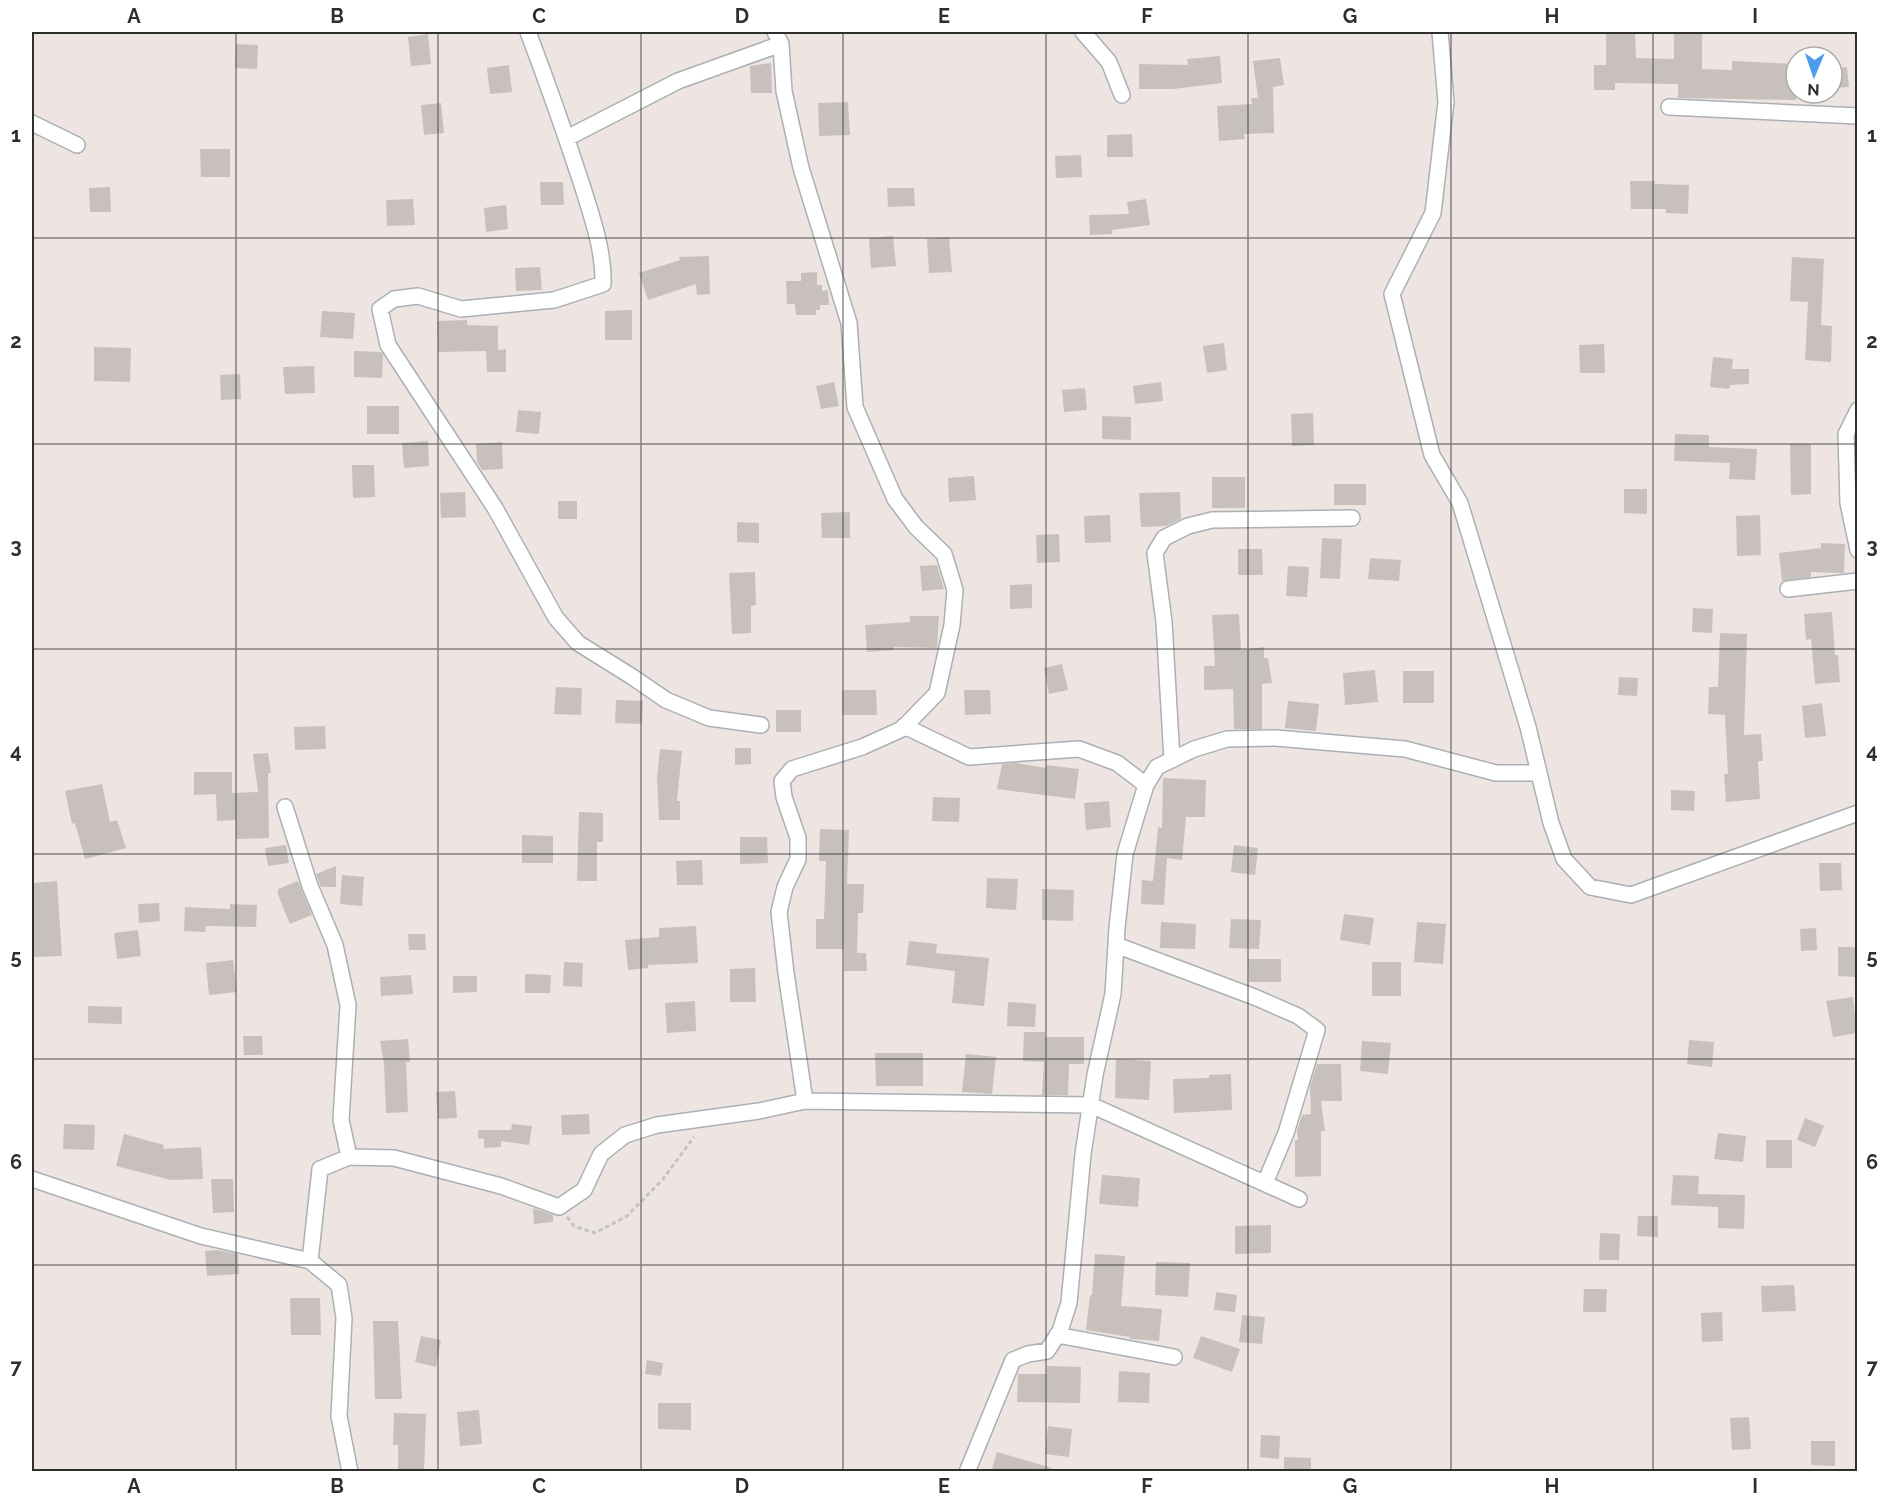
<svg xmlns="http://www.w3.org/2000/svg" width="1889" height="1503" font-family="Raleway,sans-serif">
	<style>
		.building { fill: #c7c0bd }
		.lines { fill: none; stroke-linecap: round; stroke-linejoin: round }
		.minor-casing { stroke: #abb0b5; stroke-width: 18 }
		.path { stroke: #c4c4c4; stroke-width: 3; stroke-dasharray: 4.5 3; stroke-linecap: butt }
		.minor { stroke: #fff; stroke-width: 15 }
		.grid { fill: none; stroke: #2e2e2e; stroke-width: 1.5; stroke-opacity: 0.55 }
		.neatline { fill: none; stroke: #2e2e2e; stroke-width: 2 }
		.grid-label { font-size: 20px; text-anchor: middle; font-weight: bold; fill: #2e2e2e }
	</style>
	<rect width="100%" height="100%" fill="#eee5e2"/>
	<path class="building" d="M1606,32H1635L1636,58L1674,59V32H1702V69L1732,70V61L1796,64V100L1678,98V84L1615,83V90H1594V65H1606Z
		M428,34L431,64L411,66L408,37Z
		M236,44L258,45L257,69L235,68Z
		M1220,56L1222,83L1173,89H1139V64L1188,65L1187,59Z
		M1280,58L1284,85L1273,87L1274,133L1244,134L1245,139L1219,141L1217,106L1252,104L1251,98H1258L1253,61Z
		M771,63L772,93H751L750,66Z
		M509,65L512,92L490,94L487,68Z
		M1847,67L1849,87L1832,88V68Z
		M848,102L850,135L819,136L818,103Z
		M441,103L444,133L424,135L421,105Z
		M1132,134L1133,157H1107V135Z
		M200,149H230V177H201Z
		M1081,155L1082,177L1056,178L1055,156Z
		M1630,181H1655V184L1689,185L1688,214L1666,213V209H1631Z
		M540,182H563L564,205H541Z
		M110,187L111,212H90L89,188Z
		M887,188H914L915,206L888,207Z
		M413,199L415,225L387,226L386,200Z
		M1146,199L1150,225L1112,230V234L1090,235L1089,215L1129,214L1127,202Z
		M506,205L508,229L486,232L484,208Z
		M893,236L896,266L871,268L869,238Z
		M949,237L952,272L929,273L927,239Z
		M709,256L710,294L697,295L696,284L648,300L639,273L680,260L679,257Z
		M1792,257L1824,259L1821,325L1832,326L1831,362L1805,360L1808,302L1790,301Z
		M540,267L542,290L516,291L515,268Z
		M817,272V285H822V291L828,290L829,305H820V310H816V315H796L795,304H787L786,281H801V273Z
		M632,310V340H605V311Z
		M322,311L355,313L353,339L320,337Z
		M467,320V325L498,326V350L506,349V372H487L486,351L438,352L437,321Z
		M1224,343L1227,370L1207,373L1203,346Z
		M1604,344L1605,373H1580L1579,345Z
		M94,347L131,348L130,382L94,381Z
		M354,351L381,352L383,354L382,378L354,377Z
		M1713,357L1733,359L1732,369H1749V384L1730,385L1729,389L1710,387Z
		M314,366L315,393L285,394L283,367Z
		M240,374L241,399L221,400L220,375Z
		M834,382L839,406L821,409L816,386Z
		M1161,382L1163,401L1135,404L1133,386Z
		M1085,388L1087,410L1064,412L1062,390Z
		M367,406H399V434H367Z
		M518,410L541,412L539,434L516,432Z
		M1313,413L1314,445L1292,446L1291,414Z
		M1102,416L1131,417V440L1102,439Z
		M1675,434L1709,435V447L1757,449L1755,480L1729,479L1730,463L1674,461Z
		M428,441L429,466L404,468L402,443Z
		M502,442L503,469L482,470L477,462L476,444Z
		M1790,444H1811V494L1791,495Z
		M352,465H374L375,497L353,498Z
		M974,476L976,500L949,502L948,478Z
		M1212,477H1245V508H1212Z
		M1334,484H1366V505H1334Z
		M1624,489H1647V514L1624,513Z
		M465,492L466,517L441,518L440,493Z
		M1180,492L1181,519L1166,526L1141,527L1139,493Z
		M558,501H577V519H558Z
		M850,512V538H822L821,513Z
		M1110,515L1111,542L1085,543L1084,516Z
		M1760,515L1761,555L1737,556L1736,516Z
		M737,522L759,523V543L737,542Z
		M1059,534L1060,562L1037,563L1036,535Z
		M1322,538L1342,539L1340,579L1320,578Z
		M1821,543L1845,544L1844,573L1811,572V577L1782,581L1779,553L1821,548Z
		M1238,549H1262L1263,575H1238Z
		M1370,558L1401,560L1399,581L1368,579Z
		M937,565L944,589L922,591L920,566Z
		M1288,566L1309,567L1307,597L1286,596Z
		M755,572L756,605L751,606V633L732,634L729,573Z
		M1032,584V608L1010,609V585Z
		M1693,608L1713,609L1712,633L1692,632Z
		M1832,612L1835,655H1838L1840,682L1815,684L1811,639L1806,640L1804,614Z
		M1239,614L1241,650L1264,647V658H1268L1272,683L1262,684V729H1234L1233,689L1204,690V666H1215L1212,615Z
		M910,616H939L937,648L894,647V650L867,652L865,625L910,622Z
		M1720,633L1747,634L1744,735L1761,734L1763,761H1758L1760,799L1726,802L1724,774H1728L1725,715L1708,714L1709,687H1718Z
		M1062,664L1068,690L1049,694L1044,668Z
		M1375,670L1378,702L1345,705L1343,673Z
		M1403,671H1434V703H1403Z
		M1619,677L1638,678L1637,696L1618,695Z
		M556,687L582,688L581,715L554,714Z
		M842,690H876L877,715H842Z
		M964,690H990L991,714L965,715Z
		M616,700L643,701L642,724L615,723Z
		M1288,701L1319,704L1316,731L1285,728Z
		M1822,703L1826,736L1805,738L1802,706Z
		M776,710H801V732H776Z
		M325,726L326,749L295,750L294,727Z
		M735,748H751V764L735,765Z
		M660,749L682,751L677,801H680V820H659L657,778Z
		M268,753L271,773H268L269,838L236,839V820L217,821L216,794L194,795V772H232V793L258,792L253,754Z
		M1016,763L1046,768L1047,765L1079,769L1075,799L997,789L1002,764Z
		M1163,778L1206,780L1205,817H1186L1182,860L1167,858L1164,905L1141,904L1142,880L1153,881L1158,827L1162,828Z
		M102,784L110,822L117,820L126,848L85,859L75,823L72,824L65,791Z
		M1671,790L1695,791L1694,811L1671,810Z
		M933,797L960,798L959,822L932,821Z
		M1109,801L1111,827L1086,830L1084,803Z
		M579,812L603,813V842H597V881H577Z
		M820,829L849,830L847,884H864L863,913H858L857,953H866L867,971H844V949H816V919H824L826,861H819Z
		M522,835L553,836V863H522Z
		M740,837H767L768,863L740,864Z
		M286,845L289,863L268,866L265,848Z
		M1234,845L1258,848L1255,875L1231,872Z
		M702,860L703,885H677L676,861Z
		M1819,863H1841L1842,890L1820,891Z
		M336,866V887H321L316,874Z
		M342,875L364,877L362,906L340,904Z
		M987,878L1018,879L1016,910L986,908Z
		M57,881L62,956L32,957V930H34L32,883Z
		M298,881L312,915L290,924L278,895V889Z
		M1042,889L1074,890L1073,921L1042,920Z
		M159,903L160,921L139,923L138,904Z
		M230,904L257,905L256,927L206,926L205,932L184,931L185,907L230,909Z
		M1344,914L1374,918L1370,945L1340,940Z
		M1231,919L1261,920L1259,949L1229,948Z
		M1161,922L1196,924L1195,949L1160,948Z
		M1417,922L1446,924L1443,964L1414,962Z
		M696,926L698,963L648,965V968L628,970L625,940L659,937V928Z
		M1816,928L1817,950L1801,951L1800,929Z
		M138,930L141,956L117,959L114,933Z
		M408,934H425L426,950H409Z
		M909,941L937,944L936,953L989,958L984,1006L952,1003L955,971L906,965Z
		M1838,947H1857V977L1838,976Z
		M1248,959H1281V982H1249Z
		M233,960L237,992L209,995L206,963Z
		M564,962L583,963L582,987L563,986Z
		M1372,962H1401V996H1372Z
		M755,968L756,1002H730V969Z
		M525,974L551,975L550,993H525Z
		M411,975L413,994L381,996L380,977Z
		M453,976H477V992L453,993Z
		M1853,997L1857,1033L1833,1037L1826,1001Z
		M695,1001L696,1031L667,1033L665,1003Z
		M1008,1002L1036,1004L1035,1027L1007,1026Z
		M88,1006L122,1007V1024L88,1023Z
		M1024,1032H1045V1037H1084V1064H1069L1068,1095H1042L1044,1062L1023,1061Z
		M243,1036H262L263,1055H244Z
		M408,1039L410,1062H406L408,1112L386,1113L384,1064L380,1041Z
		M1689,1040L1714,1042L1712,1067L1687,1064Z
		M1362,1041L1391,1043L1388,1074L1360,1071Z
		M875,1053H923V1086H876Z
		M966,1054L996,1057L992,1094L962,1092Z
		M1116,1059L1151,1061L1149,1100L1115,1098Z
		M1317,1064H1341L1342,1101H1321L1325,1131H1321V1176L1295,1177V1140H1298L1297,1130L1302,1115L1311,1114L1310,1086Z
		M1231,1074L1232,1110L1174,1113L1173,1079L1209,1078V1075Z
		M455,1091L457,1118L438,1119L436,1092Z
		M589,1114L590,1134L562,1135L561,1115Z
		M1805,1118L1824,1126L1815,1147L1797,1140Z
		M64,1124L95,1125L94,1150L63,1149Z
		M512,1124L532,1126L529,1145L501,1141V1147L484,1148V1139L478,1138V1130H511Z
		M1718,1133L1746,1136L1743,1162L1714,1159Z
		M124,1134L164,1145L163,1149L201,1147L203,1179L171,1180L116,1166Z
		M1766,1140H1792V1168H1766Z
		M1102,1175L1140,1178L1138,1207L1099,1204Z
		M1673,1175L1699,1176L1698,1194L1745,1195L1744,1229L1718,1228V1207L1671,1205Z
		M211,1179H233L234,1212L213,1213Z
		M533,1208L553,1215V1222L534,1224Z
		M1638,1216H1658V1237L1637,1236Z
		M1271,1225V1253L1235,1254V1226Z
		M1600,1233L1620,1234L1619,1260H1599Z
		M217,1250L238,1254L239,1274L207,1276L205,1251Z
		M1095,1254L1125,1256L1121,1306L1162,1309L1159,1341L1133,1339H1130V1337L1086,1330L1090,1295H1092Z
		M1156,1262L1190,1263L1188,1297L1155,1295Z
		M1794,1285L1796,1311L1762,1312L1761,1286Z
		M1584,1289H1607L1606,1312H1583Z
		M1216,1292L1237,1295L1235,1312L1214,1310Z
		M290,1298H320L321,1335H291Z
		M1722,1312L1723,1341L1702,1342L1701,1313Z
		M1242,1315L1265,1317L1262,1344L1239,1342Z
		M373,1321H398L402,1399H375Z
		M421,1336L441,1340L436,1367L415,1362Z
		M1201,1336L1240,1349L1232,1372L1193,1358Z
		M647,1360L663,1363L661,1376L645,1374Z
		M1047,1366L1081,1367L1080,1403L1017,1402L1018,1374H1047Z
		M1119,1371L1150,1373L1149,1403L1118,1402Z
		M658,1403H691V1430L658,1429Z
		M479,1410L482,1444L460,1446L457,1412Z
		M394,1413L426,1414L424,1472H398V1445H393Z
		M1749,1417L1751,1449L1732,1450L1730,1418Z
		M1048,1426L1072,1429L1069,1457L1045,1454Z
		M1261,1435L1280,1436L1279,1459L1260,1457Z
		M1811,1441H1835V1466L1811,1465Z
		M997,1452L1052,1468V1472H991Z
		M1284,1457L1311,1458V1472H1284Z"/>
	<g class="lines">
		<defs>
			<path id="minor" d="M528,32C547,82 565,133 582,185C592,217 604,251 603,284L554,300L461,309L418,296L394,299L380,309L388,345L495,508L556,618L578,643L631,676L666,700L709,718L761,725
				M1083,32L1109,62L1122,95
				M1440,32L1446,102L1433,213L1392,294L1432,455L1460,503L1528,727L1551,823L1564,859L1590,887L1631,895L1858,813
				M1669,107L1858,116
				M32,123L77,145
				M567,138L678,81L781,44
				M1858,410L1846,434L1848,503L1858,550
				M1788,589L1858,581
				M904,726L969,757L1079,749L1117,763L1146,785L1125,854L1117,928L1113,994L1095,1075L1083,1154L1069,1303L1060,1331L1047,1351L1028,1354L1013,1360L967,1472
				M1172,760L1164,622L1155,553L1164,538L1188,526L1212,520L1352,518
				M1146,785L1157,767L1194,749L1227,739L1276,738L1405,749L1496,773H1539
				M285,807L310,886L335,945L348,1005L341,1120L349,1157
				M1116,945L1257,998L1298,1016L1317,1030L1286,1133L1265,1183
				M805,1101L1091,1105L1299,1199
				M32,1179L201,1236L310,1261L339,1285L344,1318L339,1416L350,1472
				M310,1261L320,1169L349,1157L394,1158L501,1186L559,1207L584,1190L601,1154L625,1135L657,1125L759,1111L805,1101L786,973L779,912L785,887L798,859V838L784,797L782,781L792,769L862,747L902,729L937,693L952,625L955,590L944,554L916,527L895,499L855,407L849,323L801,168L784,91L781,44L775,32
				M1057,1335L1174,1357"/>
		</defs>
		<use href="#minor" class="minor-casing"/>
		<path class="path" d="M567,1217L574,1226L595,1233L627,1216L663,1179L694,1137"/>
		<use href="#minor" class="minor"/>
	</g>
	<path class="grid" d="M236,32V1472M438,32V1472M641,32V1472M843,32V1472M1046,32V1472M1248,32V1472M1451,32V1472M1653,32V1472M32,238H1858M32,444H1858M32,649H1858M32,854H1858M32,1059H1858M32,1265H1858"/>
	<rect width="1889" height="1503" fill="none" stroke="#ffffff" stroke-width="66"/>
	<g transform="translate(1814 75) rotate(182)"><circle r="28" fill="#ffffff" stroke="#ababab" stroke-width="1.5"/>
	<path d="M0-4.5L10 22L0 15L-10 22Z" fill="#4d9cef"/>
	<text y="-9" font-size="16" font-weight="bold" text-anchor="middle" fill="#2e2e2e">N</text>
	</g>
	<rect x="33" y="33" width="1823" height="1437" class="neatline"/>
	<g class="grid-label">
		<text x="134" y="23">A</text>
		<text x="337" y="23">B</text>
		<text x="539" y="23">C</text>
		<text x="742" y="23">D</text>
		<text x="944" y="23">E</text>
		<text x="1147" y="23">F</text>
		<text x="1350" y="23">G</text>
		<text x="1552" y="23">H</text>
		<text x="1755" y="23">I</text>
		<text x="16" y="142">1</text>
		<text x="1872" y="142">1</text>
		<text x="16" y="348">2</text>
		<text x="1872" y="348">2</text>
		<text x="16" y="553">3</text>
		<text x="1872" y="553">3</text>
		<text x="16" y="758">4</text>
		<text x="1872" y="758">4</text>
		<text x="16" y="964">5</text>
		<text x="1872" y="964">5</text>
		<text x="16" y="1169">6</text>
		<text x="1872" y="1169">6</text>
		<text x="16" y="1374">7</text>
		<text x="1872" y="1374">7</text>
		<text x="134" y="1493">A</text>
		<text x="337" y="1493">B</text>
		<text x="539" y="1493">C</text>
		<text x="742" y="1493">D</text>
		<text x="944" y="1493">E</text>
		<text x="1147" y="1493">F</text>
		<text x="1350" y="1493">G</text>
		<text x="1552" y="1493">H</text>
		<text x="1755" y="1493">I</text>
	</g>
</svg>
